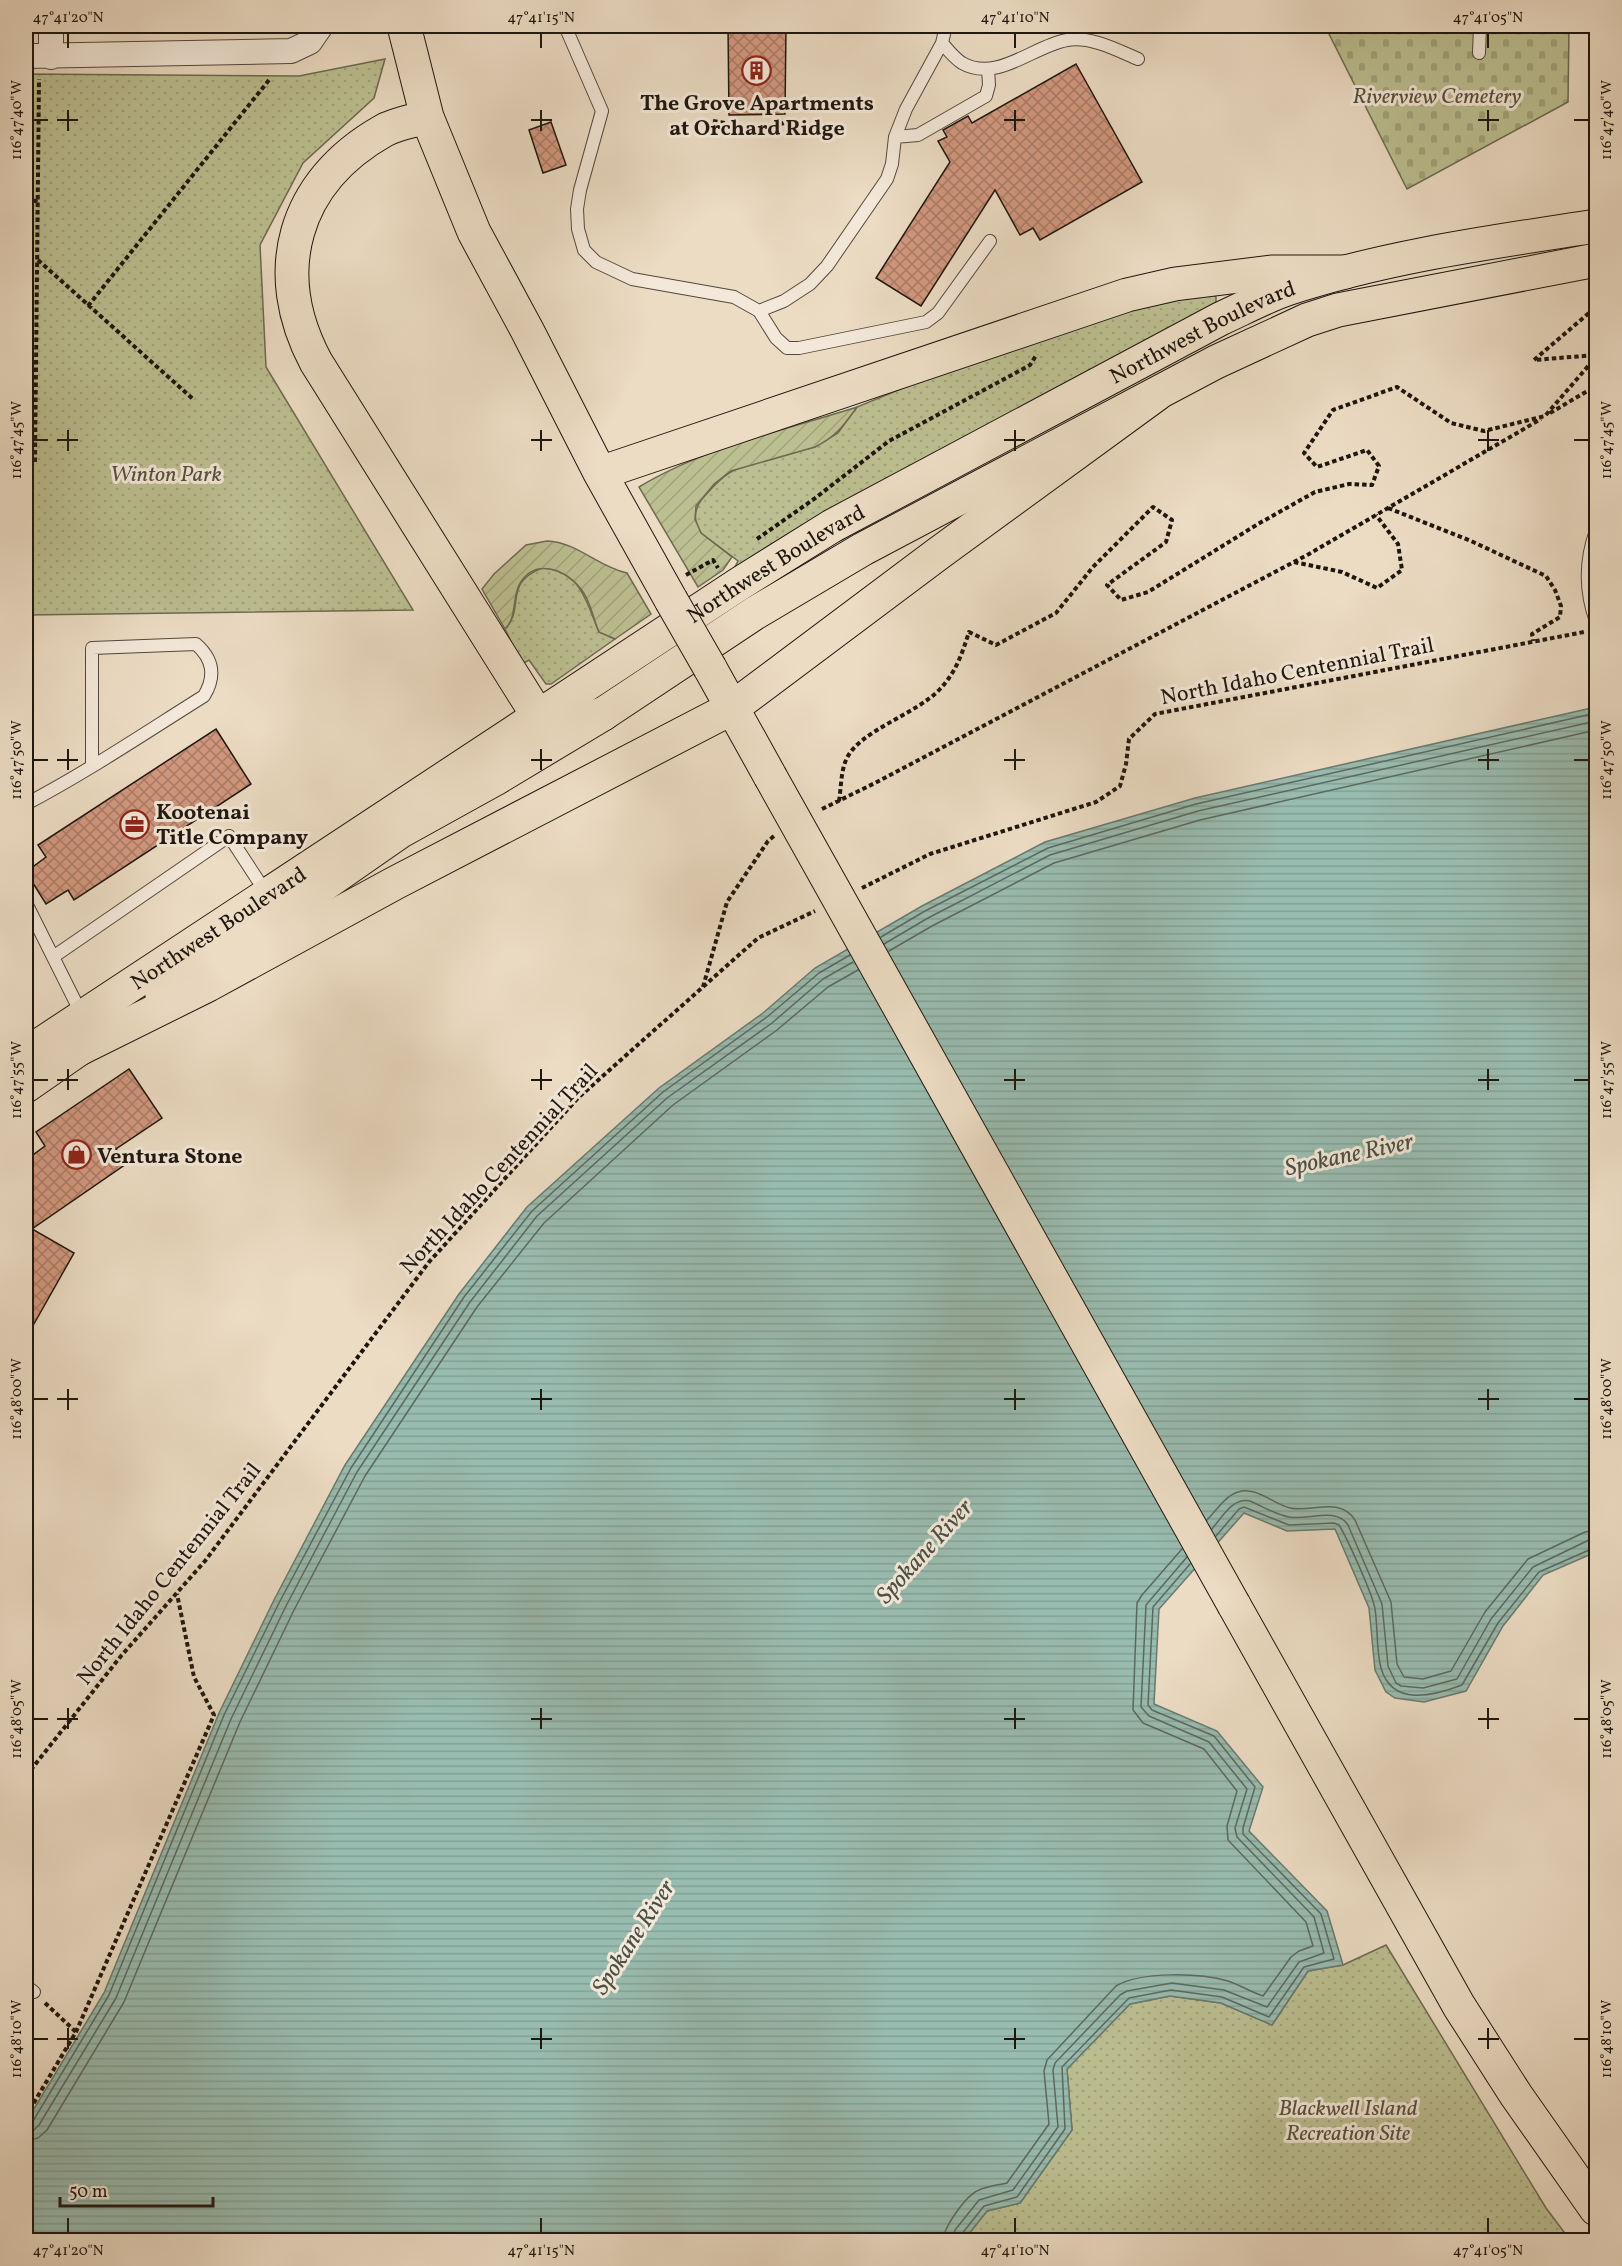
<svg xmlns="http://www.w3.org/2000/svg" width="1622" height="2266" font-family="Vollkorn,serif">
	<style>
		.grass { fill: url(#grass-dots); stroke: #6d6a50; stroke-width: 1.5 }
		.cemetery { fill: url(#cemetery-stones); stroke: #6d6a50; stroke-width: 1.5 }
		.garden { fill: url(#garden-furrows); stroke: #6d6a50; stroke-width: 1.5 }
		.water { fill: url(#water-rules); stroke: #687a6f; stroke-width: 1.5 }
		.lines { fill: none; stroke-linecap: round; stroke-linejoin: round }
		.shore { stroke: #5c695f; stroke-width: 1.5 }
		.building { fill: url(#building-cross-hatch); stroke: #1e160e; stroke-width: 1.5 }
		.service-casing { stroke: #52483c; stroke-width: 14 }
		.minor-casing { stroke: #52483c; stroke-width: 26 }
		.primary-casing { stroke: #1e160e; stroke-width: 35 }
		.trunk-casing { stroke: #1e160e; stroke-width: 35 }
		.path { stroke: #1e160e; stroke-width: 4; stroke-dasharray: 4.5 3; stroke-linecap: butt }
		.service { stroke: #f3e8d9; stroke-width: 12 }
		.minor { stroke: #f3e8d9; stroke-width: 24 }
		.primary { stroke: #ecdcc4; stroke-width: 33 }
		.trunk { stroke: #ecdcc4; stroke-width: 33 }
		.trunk-bridge-casing { stroke: #1e160e; stroke-width: 35; stroke-linecap: butt }
		.trunk-bridge { stroke: #ecdcc4; stroke-width: 33 }
		.ticks { fill: none; stroke: #1e160e; stroke-width: 2 }
		.labels { text-anchor: middle; stroke-width: 6; stroke-linejoin: round; paint-order: stroke }
		.park-label { font-size: 22px; font-style: italic; fill: #55513c; stroke: #f3e8d9 }
		.poi-label { font-size: 22px; font-weight: bold; fill: #1e160e; stroke: #f3e8d9; text-anchor: start }
		.street-label { font-size: 22px; fill: #1e160e; stroke: #f3e8d9 }
		.water-label { font-size: 24px; font-style: italic; fill: #495047; stroke: #f3e8d9 }
		.neatline { fill: none; stroke: #1e160e; stroke-width: 2 }
		.ticks-label { font-size: 15px; text-anchor: middle; fill: #1e160e }
	</style>
	<defs>
		<pattern id="grass-dots" width="8" height="8" patternUnits="userSpaceOnUse" patternTransform="scale(1.5)"><rect width="8" height="8" fill="#bcbf91"/><path d="M2 2h.1M6 6h.1" fill="none" stroke="#a1a37c" stroke-width="1.8" stroke-linecap="round"/></pattern>
		<pattern id="cemetery-stones" width="16" height="16" patternUnits="userSpaceOnUse" patternTransform="scale(1.5)"><rect width="16" height="16" fill="#bcbf91"/><path d="M2 7V4a2 2 0 0 1 4 0v3zM10 15v-3a2 2 0 0 1 4 0v3z" fill="#a1a37c"/></pattern>
		<pattern id="garden-furrows" width="10" height="10" patternUnits="userSpaceOnUse" patternTransform="scale(1.5)"><rect width="10" height="10" fill="#bcbf91"/><path d="M-1 1l2-2M0 10L10 0M9 11l2-2" fill="none" stroke="#a1a37c"/></pattern>
		<pattern id="water-rules" width="6" height="5" patternUnits="userSpaceOnUse" patternTransform="scale(1.5)"><rect width="6" height="5" fill="#99bcb0"/><path d="M0 2.5h6" fill="none" stroke="#83a196"/></pattern>
		<pattern id="building-cross-hatch" width="8" height="8" patternUnits="userSpaceOnUse" patternTransform="scale(1.5)"><rect width="8" height="8" fill="#d2987f"/><path d="M0 0l8 8M0 8l8-8" fill="none" stroke="#aa7b66"/></pattern>
	</defs>
	<rect width="100%" height="100%" fill="#ecdcc4"/>
	<filter id="stains"><feTurbulence type="fractalNoise" baseFrequency=".00333" numOctaves="4"/><feColorMatrix values="0 0 0 0 .2 0 0 0 0 .09 0 0 0 0 .02 0 0 0 .5 -.17"/></filter>
	<radialGradient id="worn" r=".72"><stop offset=".6" stop-color="#630" stop-opacity="0"/><stop offset="1" stop-color="#630" stop-opacity=".3"/></radialGradient>
	<path class="grass" d="M385,59L374,98L303,163L260,245L266,367L413,610L26,615V74L299,76Z
		M1213,294L1216,297V303L729,578L738,561L701,533C693,522 694,509 702,499C711,489 718,480 729,473C749,460 792,453 815,447L838,433L857,407L937,374L1180,295Z
		M542,568C582,571 586,602 599,632L615,639L551,684H546L529,660L522,664L505,629C526,607 502,584 542,568Z
		M1386,1945L1546,2208L1570,2240H964L987,2211L1020,2203L1072,2130L1067,2069L1130,2004L1170,1996L1221,2003L1272,2025L1308,1971L1343,1965Z"/>
	<path class="cemetery" d="M1325,26H1569L1568,102L1407,189Z"/>
	<path class="garden" d="M857,407C843,426 837,436 815,447L731,471L714,484L696,506L695,519L701,533L732,557L723,570L698,587L639,487C703,448 785,430 857,407Z
		M547,541C577,542 598,567 627,573L651,614L615,639L599,632C593,619 591,601 581,589C566,569 534,557 519,585C512,600 517,617 505,629L482,589L494,574L526,545Z"/>
	<path class="water" d="M1596,707V1552L1543,1575L1503,1626L1466,1691L1424,1702L1395,1698L1386,1692L1375,1670L1369,1608L1335,1529L1287,1531L1244,1513L1159,1609L1154,1704L1217,1731L1263,1787L1249,1831L1327,1911L1343,1965L1308,1971L1272,2025L1221,2003L1170,1996L1130,2004L1067,2069L1072,2130L1020,2203L987,2211L964,2240H26V2122L104,1993L219,1713L274,1600L345,1465L459,1294L527,1207L659,1088L763,1013L815,968L922,906L1045,842L1195,798Z"/>
	<g class="lines">
		<path class="shore" d="M881,937L925,911L1048,848L1196,804L1596,713
			M884,944L928,918L1050,855L1198,811L1596,721
			M889,951L932,926L1054,863L1200,820L1596,730
			M1207,1520C1216,1511 1225,1496 1238,1492C1256,1486 1273,1504 1290,1508C1312,1513 1340,1496 1355,1520L1391,1602L1397,1664L1404,1677L1423,1679L1451,1671L1485,1612L1528,1559L1585,1532L1596,1530
			M1212,1529C1222,1517 1233,1497 1250,1501C1262,1506 1276,1515 1289,1517C1307,1521 1336,1506 1348,1525L1382,1604L1388,1666L1396,1683L1401,1686L1423,1688L1457,1679L1491,1619L1533,1567L1589,1540L1596,1539
			M1216,1536L1239,1509L1244,1507L1289,1525L1334,1523L1339,1525C1347,1538 1373,1595 1375,1609C1378,1628 1376,1649 1381,1668C1392,1707 1433,1696 1462,1685L1498,1623L1539,1572L1596,1547
			M26,2124L33,2121L109,1995L224,1715L279,1603L351,1468L464,1297L532,1211L663,1092L767,1017L819,973L850,955
			M26,2132L34,2130L39,2125L116,1998L231,1719L286,1606L357,1472L470,1302L537,1216L667,1098L772,1023L823,979L853,962
			M26,2141L38,2138L47,2130L124,2002L240,1722L294,1610L365,1476L477,1307L544,1223L673,1105L777,1030L828,987L858,970
			M943,2240C944,2227 966,2195 979,2190C988,2186 998,2185 1007,2183L1049,2124L1044,2071L1047,2060L1116,1986C1141,1971 1200,1973 1228,1981C1240,1985 1251,1992 1263,1996L1291,1957L1299,1951L1313,1946L1306,1922L1228,1840L1227,1826L1237,1791L1204,1749L1143,1723L1133,1710L1137,1603L1142,1595L1182,1549
			M952,2240L955,2230L979,2200L1013,2190L1058,2127L1053,2070L1055,2063L1120,1995L1127,1991L1172,1983L1224,1990L1267,2007L1299,1962L1324,1953L1314,1917L1237,1837L1235,1828L1247,1789L1209,1742L1149,1716L1141,1707L1146,1605L1187,1557
			M960,2240L961,2235L984,2206L1017,2197L1065,2129L1062,2067L1129,1998L1171,1990L1222,1997L1269,2017L1304,1967L1334,1959L1321,1914L1243,1834V1828L1255,1787L1214,1736L1152,1710L1148,1705L1153,1607L1190,1564"/>
	</g>
	<path class="building" d="M728,26H786L785,114L729,115Z
		M1076,64L1142,182L1040,240L1033,228L1020,235L995,190L921,306L876,278L950,162L938,141L947,137L943,130L968,116L972,123Z
		M551,122L566,165L543,173L529,130Z
		M216,729L251,784L74,900L68,890L46,904L26,872L46,857L38,845Z
		M129,1069L162,1118L116,1149L126,1164L32,1229L74,1253L26,1338V1160L45,1146L36,1132Z"/>
	<g class="lines">
		<defs>
			<path id="service" d="M565,26L602,111L580,190L577,209L578,229L584,250L596,262L632,279L734,297L759,311L784,301L810,284L827,266L887,179L892,164L895,137L906,109L942,43L946,26
				M942,43C948,50 954,58 962,63C997,83 1033,46 1067,40C1091,36 1117,50 1138,59
				M1479,53L1480,26
				M895,137L918,135L986,96L989,85L988,69
				M759,311L776,338L787,348H799L926,322L938,313L990,241
				M1596,531C1585,560 1585,592 1596,621
				M26,804C87,772 145,733 204,696C216,676 213,659 196,644L92,648V766
				M26,903L82,1015
				M53,957L229,836L267,894
				M26,1986L34,1992"/>
			<path id="minor" d="M26,56L291,51L310,42L321,26
				M51,57V26"/>
			<g id="primary">
				<path d="M162,995L214,961L401,831L495,779L603,714L755,613L863,549L1216,362L1307,320L1338,310L1596,260"/>
				<path id="s1" d="M26,1054L739,584L832,526L1220,319C1242,309 1264,297 1287,289C1387,256 1493,242 1596,226"/>
				<path d="M26,1086L95,1038"/>
			</g>
			<path id="trunk" d="M404,26L427,117L474,232L527,330L600,473L671,600
				M427,117C413,121 395,124 383,131C293,182 268,272 316,362L538,716C554,733 584,719 603,714
				M600,473L1127,295L1175,284L1271,272H1345
				M710,668L770,776
				M71,1053L208,985L395,883L732,708L939,553L1157,394
				M1234,1605L1459,2006L1516,2095L1596,2209"/>
		</defs>
		<use href="#service" class="service-casing"/>
		<use href="#minor" class="minor-casing"/>
		<use href="#primary" class="primary-casing"/>
		<use href="#trunk" class="trunk-casing"/>
		<path class="path" d="M713,121L754,128L770,127L794,120
			M26,198L38,202
			M38,260L193,399
			M88,306L269,80
			M1596,311L1589,313L1534,360L1596,355
			M1550,413L1596,386
			M35,462L39,79
			M1388,508L1471,541L1546,576L1555,590L1561,606L1560,617L1532,634L1533,641
			M757,539L814,499L889,441L1021,370L1030,365L1037,354
			M1294,562L1342,572L1377,588L1402,570L1398,544L1376,515
			M686,575L713,560L718,568
			M839,801C841,789 841,771 846,760C858,731 917,714 940,689C956,672 962,654 969,632L996,645L1056,613L1093,567L1153,507L1172,520L1166,542L1107,585L1121,600L1148,592L1258,524L1315,492L1349,484L1372,485L1379,466L1367,450L1317,467L1304,453L1333,410L1397,387L1451,423L1484,431L1545,416L1596,357
			M822,809L875,783L1309,554L1541,419
			M862,888L930,854L1096,802L1120,786L1126,764L1129,739L1155,714L1584,632
			M703,987L727,902L768,841L774,836
			M26,1776L121,1656L205,1561L429,1262L578,1098L758,938L815,911
			M45,2003L76,2032
			M26,2116L76,2032L214,1715L194,1677L177,1594"/>
		<use href="#service" class="service"/>
		<use href="#minor" class="minor"/>
		<use href="#primary" class="primary"/>
		<use href="#trunk" class="trunk"/>
		<defs>
			<path id="trunk-bridge" d="M671,600L710,668
				M770,776L1234,1605"/>
		</defs>
		<use href="#trunk-bridge" class="trunk-bridge-casing"/>
		<use href="#trunk-bridge" class="trunk-bridge"/>
	</g>
	<path class="ticks" d="M68,33V48M541,33V48M1015,33V48M1488,33V48M68,110V131M541,110V131M1015,110V131M1488,110V131M33,120H48M57,120H78M531,120H552M1004,120H1025M1478,120H1499M1574,120H1589M68,430V451M541,430V451M1015,430V451M1488,430V451M33,440H48M57,440H78M531,440H552M1004,440H1025M1478,440H1499M1574,440H1589M68,749V770M541,749V770M1015,749V770M1488,749V770M33,760H48M57,760H78M531,760H552M1004,760H1025M1478,760H1499M1574,760H1589M68,1069V1090M541,1069V1090M1015,1069V1090M1488,1069V1090M33,1080H48M57,1080H78M531,1080H552M1004,1080H1025M1478,1080H1499M1574,1080H1589M68,1389V1410M541,1389V1410M1015,1389V1410M1488,1389V1410M33,1399H48M57,1399H78M531,1399H552M1004,1399H1025M1478,1399H1499M1574,1399H1589M68,1708V1729M541,1708V1729M1015,1708V1729M1488,1708V1729M33,1719H48M57,1719H78M531,1719H552M1004,1719H1025M1478,1719H1499M1574,1719H1589M68,2028V2049M541,2028V2049M1015,2028V2049M1488,2028V2049M33,2039H48M57,2039H78M531,2039H552M1004,2039H1025M1478,2039H1499M1574,2039H1589M68,2218V2233M541,2218V2233M1015,2218V2233M1488,2218V2233"/>
	<defs>
		<symbol id="building-ring" viewBox="-11 -11 22 22"><circle r="9.5" fill="#f3e8d9" stroke="#8f2418" stroke-width="1.5"/><path d="M-4-6H4V6H1V3H-1V6H-4ZM-2.5-4.3h1.7v1.8h-1.7ZM.8-4.3h1.7v1.8H.8ZM-2.5-1h1.7V.8h-1.7ZM.8-1h1.7V.8H.8Z" fill="#8f2418"/></symbol>
		<symbol id="office-ring" viewBox="-11 -11 22 22"><circle r="9.5" fill="#f3e8d9" stroke="#8f2418" stroke-width="1.5"/><path d="M-6-3h4V-5.5h4V-3h4V5H-6ZM-1-4.5V-3h2v-1.5ZM-6 0V1H6V0Z" fill="#8f2418"/></symbol>
		<symbol id="shop-ring" viewBox="-11 -11 22 22"><circle r="9.5" fill="#f3e8d9" stroke="#8f2418" stroke-width="1.5"/><path d="M-5-2.5h2.3a2.7 3.5 0 0 1 5.4 0H5L5.5 6h-11ZM-1.5-2.5h3a1.5 2.3 0 0 0-3 0Z" fill="#8f2418"/></symbol>
	</defs>
	<g fill-rule="evenodd">
		<use href="#building-ring" x="740" y="54" width="33" height="33"/>
		<use href="#office-ring" x="118" y="808" width="33" height="33"/>
		<use href="#shop-ring" x="60" y="1138" width="33" height="33"/>
	</g>
	<g class="labels">
		<g class="park-label">
			<text x="1437" y="103">Riverview Cemetery</text>
			<text x="166" y="481">Winton Park</text>
			<text x="1348" y="2115">Blackwell Island<tspan x="1348" dy="25">Recreation Site</tspan></text>
		</g>
		<g class="poi-label">
			<text x="757" y="110" text-anchor="middle">The Grove Apartments<tspan x="757" dy="25">at Orchard Ridge</tspan></text>
			<text x="156" y="819">Kootenai<tspan x="156" dy="25">Title Company</tspan></text>
			<text x="97" y="1163">Ventura Stone</text>
		</g>
		<g class="street-label">
			<text dy="8" stroke="none"><textPath href="#s1" startOffset="1382">Northwest Boulevard</textPath></text>
			<text dy="8" stroke="none"><textPath href="#s1" startOffset="896">Northwest Boulevard</textPath></text>
			<text transform="translate(1297 670) rotate(-11)" y="8">North Idaho Centennial Trail</text>
			<text dy="8" stroke="none"><textPath href="#s1" startOffset="230">Northwest Boulevard</textPath></text>
			<text transform="translate(498 1168) rotate(-47)" y="8">North Idaho Centennial Trail</text>
			<text transform="translate(168 1573) rotate(-51)" y="8">North Idaho Centennial Trail</text>
		</g>
		<g class="water-label">
			<text transform="translate(1349 1154) rotate(-12)" y="8">Spokane River</text>
			<text transform="translate(924 1551) rotate(-48)" y="8">Spokane River</text>
			<text transform="translate(633 1937) rotate(-57)" y="8">Spokane River</text>
		</g>
	</g>
	<rect width="1622" height="2266" fill="none" stroke="#ecdcc4" stroke-width="66"/>
	<path d="M60 2197v9h153v-9" fill="none" stroke="#1e160e" stroke-width="3"/>
	<text x="69" y="2197" font-size="18" fill="#1e160e" stroke="#f3e8d9" stroke-width="4.5" paint-order="stroke">50 m</text>
	<rect x="33" y="33" width="1556" height="2200" class="neatline"/>
	<g class="ticks-label">
		<text x="68" y="22">47°41'20"N</text>
		<text x="541" y="22">47°41'15"N</text>
		<text x="1015" y="22">47°41'10"N</text>
		<text x="1488" y="22">47°41'05"N</text>
		<text transform="translate(1606 120) rotate(-90)" y="5">116°47'40"W</text>
		<text transform="translate(16 120) rotate(-90)" y="5">116°47'40"W</text>
		<text transform="translate(1606 440) rotate(-90)" y="5">116°47'45"W</text>
		<text transform="translate(16 440) rotate(-90)" y="5">116°47'45"W</text>
		<text transform="translate(1606 760) rotate(-90)" y="5">116°47'50"W</text>
		<text transform="translate(16 760) rotate(-90)" y="5">116°47'50"W</text>
		<text transform="translate(1606 1080) rotate(-90)" y="5">116°47'55"W</text>
		<text transform="translate(16 1080) rotate(-90)" y="5">116°47'55"W</text>
		<text transform="translate(1606 1399) rotate(-90)" y="5">116°48'00"W</text>
		<text transform="translate(16 1399) rotate(-90)" y="5">116°48'00"W</text>
		<text transform="translate(1606 1719) rotate(-90)" y="5">116°48'05"W</text>
		<text transform="translate(16 1719) rotate(-90)" y="5">116°48'05"W</text>
		<text transform="translate(1606 2039) rotate(-90)" y="5">116°48'10"W</text>
		<text transform="translate(16 2039) rotate(-90)" y="5">116°48'10"W</text>
		<text x="68" y="2255">47°41'20"N</text>
		<text x="541" y="2255">47°41'15"N</text>
		<text x="1015" y="2255">47°41'10"N</text>
		<text x="1488" y="2255">47°41'05"N</text>
	</g>
	<rect width="100%" height="100%" filter="url(#stains)"/>
	<rect width="100%" height="100%" fill="url(#worn)"/>
</svg>
